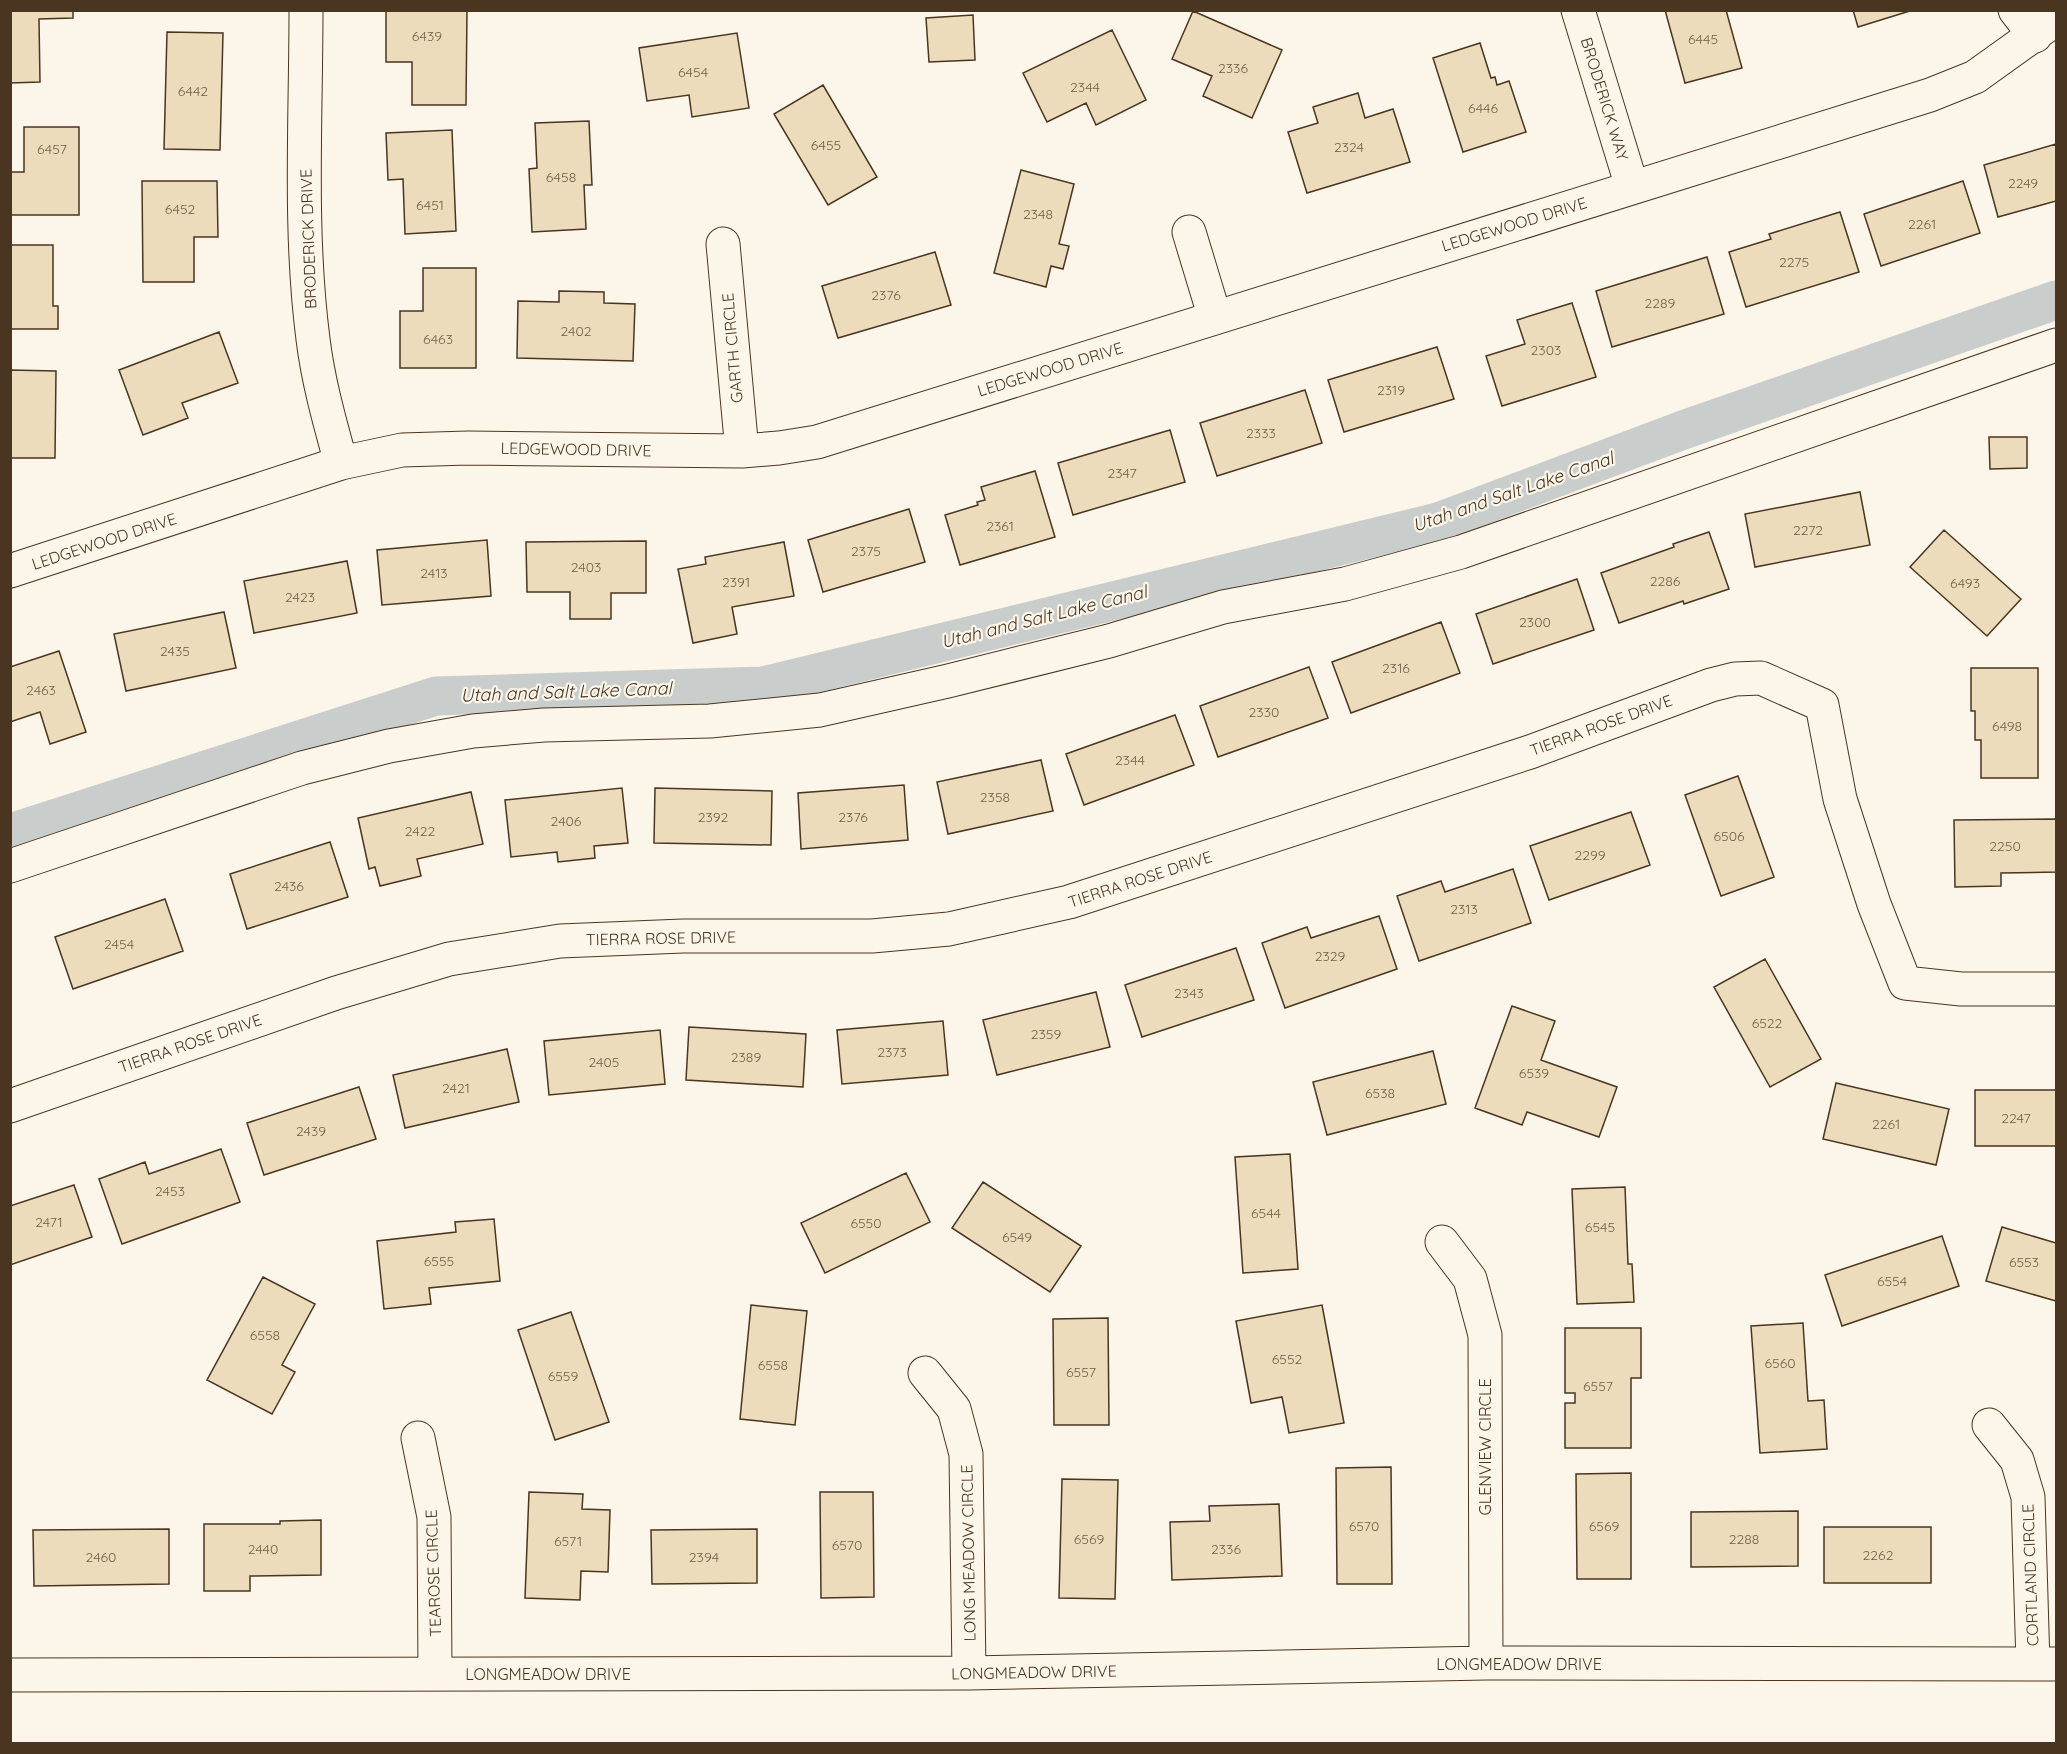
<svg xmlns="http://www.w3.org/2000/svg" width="2067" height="1754" font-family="Quicksand,sans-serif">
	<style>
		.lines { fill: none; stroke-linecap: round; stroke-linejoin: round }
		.canal { stroke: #c9cecd; stroke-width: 39 }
		.building { fill: #ecdcbc; stroke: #4a3520; stroke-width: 1.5 }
		.minor-casing { stroke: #4a3520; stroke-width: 35 }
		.minor { stroke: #fbf6e9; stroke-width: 33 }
		.labels { text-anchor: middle; stroke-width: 4.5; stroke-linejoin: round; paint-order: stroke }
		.number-label { font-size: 14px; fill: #725f47 }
		.street-label { font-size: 16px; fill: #4a3520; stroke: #fbf6e9 }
		.water-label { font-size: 18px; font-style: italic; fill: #4a3520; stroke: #fbf6e9 }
	</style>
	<rect width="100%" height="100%" fill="#fbf6e9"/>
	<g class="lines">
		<path class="canal" d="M10,833L436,696L763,686L1438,522L1683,430L2056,300"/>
	</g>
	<path class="building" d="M10,10H73V18L39,19L40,82L10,83Z
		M386,10H467L466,105H412V62H386Z
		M1665,10H1726L1742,68L1685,83Z
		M1853,10H1913L1858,27Z
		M1193,11L1282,50L1252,118L1203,96L1212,76L1172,59Z
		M973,15L975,60L929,62L926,18Z
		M1112,30L1146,100L1096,125L1086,103L1047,122L1023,73Z
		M167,32L223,33L220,150L164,149Z
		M737,33L749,108L692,117L689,95L647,101L639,48Z
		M1480,43L1491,78L1495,77L1497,85L1509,81L1526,132L1463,152L1433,58Z
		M823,85L877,177L828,205L774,114Z
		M1358,93L1365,118L1393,109L1410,162L1307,193L1288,132L1318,123L1313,107Z
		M589,121L592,185H584L586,229L532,232L529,169L537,168L535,123Z
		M24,127H79V215H10V172H24Z
		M452,130L456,231L405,234L403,179L388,180L386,133Z
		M2056,144V201L1998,217L1984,165Z
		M1021,170L1074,184L1059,244L1069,246L1063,269L1051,266L1046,287L994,273Z
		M142,181H217L218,237H194V282H143Z
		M1963,181L1980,233L1881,266L1864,214Z
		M1840,212L1859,272L1746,307L1729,252L1771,239L1769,234Z
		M10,245H53V306H58V329H10Z
		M935,252L951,305L838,338L822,286Z
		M1707,257L1724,314L1612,347L1596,291Z
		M423,268H476V368H400V311H423Z
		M559,291L604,292V303L635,304L633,361L517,358L518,301L559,302Z
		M1572,303L1596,377L1502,406L1486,356L1525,344L1517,320Z
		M219,332L238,383L182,403L188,418L143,435L119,370Z
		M1437,347L1454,399L1344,432L1328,380Z
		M10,370L56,371L55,458H10Z
		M1305,390L1322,443L1217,476L1200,423Z
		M1170,430L1185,482L1073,515L1058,463Z
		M1989,437H2027V468L1990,469Z
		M1035,471L1055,537L960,565L945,515L978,505L977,502L985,500L981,487Z
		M1860,492L1870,545L1755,567L1745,514Z
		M909,509L925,562L823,592L808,540Z
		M1944,530L2021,599L1987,636L1910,567Z
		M1709,532L1729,589L1684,604L1683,601L1619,623L1601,573L1674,547L1673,544Z
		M487,540L491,596L382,605L377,550Z
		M646,541V593H611V619H570V592H527L526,542Z
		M784,542L794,596L732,607L737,634L693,643L678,569L706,564L705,557Z
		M347,561L357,613L254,633L244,581Z
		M1577,579L1594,630L1493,664L1476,614Z
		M224,612L236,668L126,691L114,634Z
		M1441,622L1460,673L1351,713L1332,662Z
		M59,651L86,732L50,744L40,712L10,722V667Z
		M1309,667L1328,718L1218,757L1200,706Z
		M1971,668H2038V778H1981V740H1975V711H1971Z
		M1175,715L1194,765L1084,805L1066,754Z
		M1041,760L1053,811L948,834L937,782Z
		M1738,776L1774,877L1721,896L1685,795Z
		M904,785L908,840L801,849L798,793Z
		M622,788L628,843L594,846L595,858L558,862L557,852L511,857L505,800Z
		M655,788L772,791L771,845L654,843Z
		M471,792L483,844L417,859L421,876L380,886L375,867L369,869L358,818Z
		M1631,812L1650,865L1549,900L1530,846Z
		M2056,819V872L2001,873V886L1955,887L1954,820Z
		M330,842L348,897L247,929L230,874Z
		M1513,869L1531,923L1419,961L1397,896L1441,881L1445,892Z
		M165,899L183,951L73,989L55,937Z
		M1379,916L1397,969L1285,1008L1262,943L1307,927L1311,938Z
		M1236,948L1254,1000L1142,1037L1125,985Z
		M1765,959L1821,1059L1770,1087L1714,987Z
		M1096,992L1110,1047L997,1075L983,1020Z
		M1512,1006L1555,1021L1541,1060L1617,1087L1599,1137L1527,1112L1522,1125L1475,1108Z
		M943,1021L948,1075L842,1084L837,1030Z
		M689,1027L806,1034L803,1087L686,1080Z
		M660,1030L665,1084L549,1095L544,1041Z
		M507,1049L519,1102L405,1128L393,1075Z
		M1433,1051L1446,1104L1327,1135L1313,1082Z
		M1836,1083L1949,1109L1936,1165L1823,1139Z
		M359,1087L376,1139L264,1175L247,1123Z
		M1975,1090H2056V1146H1975Z
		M221,1149L240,1202L122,1244L99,1179L145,1162L149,1174Z
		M1290,1154L1298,1269L1243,1273L1235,1157Z
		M906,1173L930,1222L825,1273L801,1223Z
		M983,1182L1081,1246L1050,1292L952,1228Z
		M74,1185L92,1237L10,1265V1206Z
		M1625,1187L1628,1264H1632L1634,1302L1577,1304L1572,1189Z
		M494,1219L500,1281L429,1288L431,1304L384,1309L377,1241L456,1232L455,1222Z
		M2002,1227L2056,1243V1301L1986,1281Z
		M1942,1236L1959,1286L1842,1326L1825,1275Z
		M263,1277L315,1304L282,1365L295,1372L272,1414L207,1380Z
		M751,1305L807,1311L795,1425L740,1419Z
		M1322,1305L1344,1423L1289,1433L1282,1397L1251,1403L1236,1321Z
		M571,1312L609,1422L555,1440L518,1330Z
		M1108,1318L1109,1425H1054L1053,1319Z
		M1803,1323L1808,1401L1824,1400L1827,1449L1760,1453L1751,1326Z
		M1565,1328H1641V1378H1631V1448H1565V1403H1575V1393H1565Z
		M1391,1467L1392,1584H1337L1336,1468Z
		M1631,1473V1579H1577L1576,1474Z
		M1062,1479L1118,1480L1115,1599L1059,1598Z
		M529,1492L583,1494L582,1509L610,1510L608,1572L581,1571L580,1600L525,1598Z
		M820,1492H873L874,1597L821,1598Z
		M1279,1504L1282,1576L1172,1580L1170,1522L1210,1521L1209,1506Z
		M1798,1511V1566L1691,1567V1512Z
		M321,1520V1575L250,1576V1591H204V1524H280V1521Z
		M1824,1527H1931V1583H1824Z
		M169,1529V1584L34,1586L33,1530Z
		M757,1529V1583L652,1584L651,1530Z"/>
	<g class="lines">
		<defs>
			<path id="minor" d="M306,10C306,119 299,231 313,339C318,381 330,423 341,463
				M1578,10L1632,187
				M2015,10L2035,36
				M1189,232L1215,318
				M723,244L742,451
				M10,571L341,463L402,450L468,448L742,451L779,448L817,442L1930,95L1975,77L2056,19
				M10,866L302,768L389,746L473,731L544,725L710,721L820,710L948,681L1109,641L1223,607L1345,584L1461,552L2056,345
				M10,1106L336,993L449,959L560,941L683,936H872L949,929L1069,902L1530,752L1711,685L1735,679L1761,678L1822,705L1840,799L1874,904L1905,983L1961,989H2056
				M1442,1242L1470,1279L1485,1335L1486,1663
				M925,1373L954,1409L966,1454L969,1673
				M1989,1425L2017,1460L2028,1497L2033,1664
				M418,1438L434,1517L435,1674
				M10,1675L969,1673L1486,1663L2056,1664"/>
		</defs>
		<use href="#minor" class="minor-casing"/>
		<use href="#minor" class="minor"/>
	</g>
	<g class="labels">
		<g class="number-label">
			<text x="427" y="41">6439</text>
			<text x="1703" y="44">6445</text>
			<text x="1233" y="73">2336</text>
			<text x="693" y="77">6454</text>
			<text x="1085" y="92">2344</text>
			<text x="193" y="96">6442</text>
			<text x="1483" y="113">6446</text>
			<text x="826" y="150">6455</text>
			<text x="1349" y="152">2324</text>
			<text x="52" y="154">6457</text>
			<text x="561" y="182">6458</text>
			<text x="2023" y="188">2249</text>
			<text x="430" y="210">6451</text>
			<text x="180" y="214">6452</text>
			<text x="1038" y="219">2348</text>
			<text x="1922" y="229">2261</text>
			<text x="1794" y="267">2275</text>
			<text x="886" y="300">2376</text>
			<text x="1660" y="308">2289</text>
			<text x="576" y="336">2402</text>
			<text x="438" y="344">6463</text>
			<text x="1546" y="355">2303</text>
			<text x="1391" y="395">2319</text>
			<text x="1261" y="438">2333</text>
			<text x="1122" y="478">2347</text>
			<text x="1000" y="531">2361</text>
			<text x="1808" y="535">2272</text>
			<text x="866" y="556">2375</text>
			<text x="586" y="572">2403</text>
			<text x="434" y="578">2413</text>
			<text x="1665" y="586">2286</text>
			<text x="736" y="587">2391</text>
			<text x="1965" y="588">6493</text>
			<text x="300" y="602">2423</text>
			<text x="1535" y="627">2300</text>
			<text x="175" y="656">2435</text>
			<text x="1396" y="673">2316</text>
			<text x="41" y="695">2463</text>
			<text x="1264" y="717">2330</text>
			<text x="2007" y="731">6498</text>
			<text x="1130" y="765">2344</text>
			<text x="995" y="802">2358</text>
			<text x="713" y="822">2392</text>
			<text x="853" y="822">2376</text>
			<text x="566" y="826">2406</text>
			<text x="420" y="836">2422</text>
			<text x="1729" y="841">6506</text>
			<text x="2005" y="851">2250</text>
			<text x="1590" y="860">2299</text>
			<text x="289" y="891">2436</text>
			<text x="1464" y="914">2313</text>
			<text x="119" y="949">2454</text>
			<text x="1330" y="961">2329</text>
			<text x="1189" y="998">2343</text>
			<text x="1767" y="1028">6522</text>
			<text x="1046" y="1039">2359</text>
			<text x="892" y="1057">2373</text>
			<text x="746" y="1062">2389</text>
			<text x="604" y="1067">2405</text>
			<text x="1534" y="1078">6539</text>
			<text x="456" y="1093">2421</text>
			<text x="1380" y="1098">6538</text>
			<text x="2016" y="1123">2247</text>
			<text x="1886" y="1129">2261</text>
			<text x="311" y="1136">2439</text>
			<text x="170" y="1196">2453</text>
			<text x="1266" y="1218">6544</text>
			<text x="49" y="1227">2471</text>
			<text x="866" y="1228">6550</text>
			<text x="1600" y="1232">6545</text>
			<text x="1017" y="1242">6549</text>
			<text x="439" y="1266">6555</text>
			<text x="2024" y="1267">6553</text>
			<text x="1892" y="1286">6554</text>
			<text x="265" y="1340">6558</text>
			<text x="1287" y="1364">6552</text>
			<text x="1780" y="1368">6560</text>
			<text x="773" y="1370">6558</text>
			<text x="1081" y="1377">6557</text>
			<text x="563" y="1381">6559</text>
			<text x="1598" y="1391">6557</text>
			<text x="1364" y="1531">6570</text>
			<text x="1604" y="1531">6569</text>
			<text x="1089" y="1544">6569</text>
			<text x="1744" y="1544">2288</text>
			<text x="568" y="1546">6571</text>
			<text x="847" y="1550">6570</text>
			<text x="263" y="1554">2440</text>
			<text x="1226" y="1554">2336</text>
			<text x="1878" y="1560">2262</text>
			<text x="101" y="1562">2460</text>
			<text x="704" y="1562">2394</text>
		</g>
		<g class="street-label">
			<text transform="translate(1605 99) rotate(73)" y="6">BRODERICK WAY</text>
			<text transform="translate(1514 224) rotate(-17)" y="6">LEDGEWOOD DRIVE</text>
			<text transform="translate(308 239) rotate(-92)" y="6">BRODERICK DRIVE</text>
			<text transform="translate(732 348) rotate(-95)" y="6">GARTH CIRCLE</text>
			<text transform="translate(1050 369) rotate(-17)" y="6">LEDGEWOOD DRIVE</text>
			<text transform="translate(576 449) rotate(1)" y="6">LEDGEWOOD DRIVE</text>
			<text transform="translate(104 541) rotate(-18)" y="6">LEDGEWOOD DRIVE</text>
			<text transform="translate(1601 725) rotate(-20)" y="6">TIERRA ROSE DRIVE</text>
			<text transform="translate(1140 879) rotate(-18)" y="6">TIERRA ROSE DRIVE</text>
			<text transform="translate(661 938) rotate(-1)" y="6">TIERRA ROSE DRIVE</text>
			<text transform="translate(190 1043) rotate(-19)" y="6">TIERRA ROSE DRIVE</text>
			<text transform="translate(1485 1447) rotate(-90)" y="6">GLENVIEW CIRCLE</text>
			<text transform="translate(968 1553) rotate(-91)" y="6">LONG MEADOW CIRCLE</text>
			<text transform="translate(433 1573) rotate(-92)" y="6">TEAROSE CIRCLE</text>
			<text transform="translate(2030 1575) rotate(-92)" y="6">CORTLAND CIRCLE</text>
			<text x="1519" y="1670">LONGMEADOW DRIVE</text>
			<text transform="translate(1034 1672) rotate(-1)" y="6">LONGMEADOW DRIVE</text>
			<text x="548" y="1680">LONGMEADOW DRIVE</text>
		</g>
		<g class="water-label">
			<text transform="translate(1513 492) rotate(-19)" y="6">Utah and Salt Lake Canal</text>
			<text transform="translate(1044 617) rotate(-14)" y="6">Utah and Salt Lake Canal</text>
			<text transform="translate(566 692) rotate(-2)" y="6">Utah and Salt Lake Canal</text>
		</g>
	</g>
	<rect width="2067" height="1754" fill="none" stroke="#4a3520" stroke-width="24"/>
</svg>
